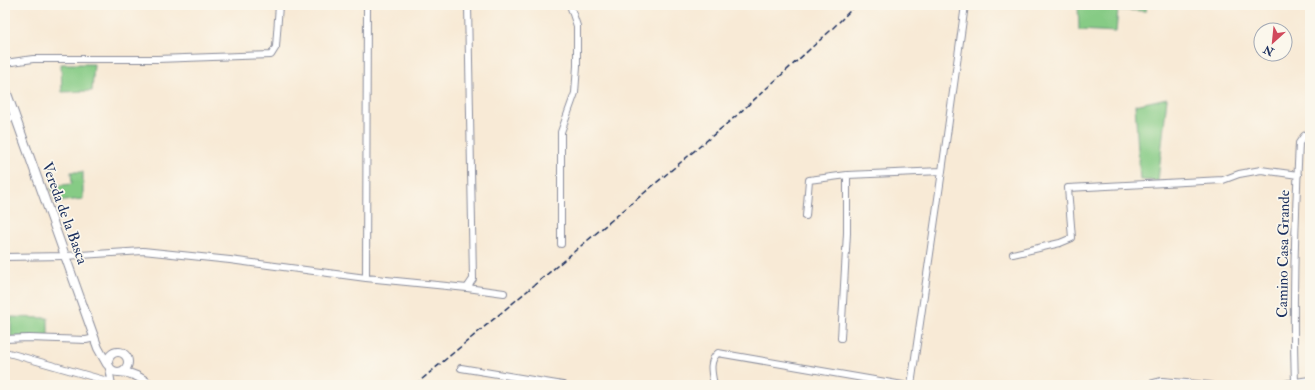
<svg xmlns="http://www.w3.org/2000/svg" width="1315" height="390" font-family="'IM FELL Double Pica',serif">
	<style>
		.green { fill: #86cb85; stroke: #507d72 }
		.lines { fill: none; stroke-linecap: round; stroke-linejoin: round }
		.minor-casing { stroke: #8a8c9a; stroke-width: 8 }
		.tertiary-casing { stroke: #8a8c9a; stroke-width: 10 }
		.minor { stroke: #fff; stroke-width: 6 }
		.tertiary { stroke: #fff; stroke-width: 8 }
		.rail { stroke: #1b2f5e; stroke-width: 1.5; stroke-dasharray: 6 3; stroke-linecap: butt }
		.labels { text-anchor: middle; stroke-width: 3.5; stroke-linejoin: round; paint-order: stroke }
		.street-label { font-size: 15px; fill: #1b2f5e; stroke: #fbf7ec }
	</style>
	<rect width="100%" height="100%" fill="#fbf7ec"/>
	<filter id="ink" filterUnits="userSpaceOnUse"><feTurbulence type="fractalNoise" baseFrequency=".025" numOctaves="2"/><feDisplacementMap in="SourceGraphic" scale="8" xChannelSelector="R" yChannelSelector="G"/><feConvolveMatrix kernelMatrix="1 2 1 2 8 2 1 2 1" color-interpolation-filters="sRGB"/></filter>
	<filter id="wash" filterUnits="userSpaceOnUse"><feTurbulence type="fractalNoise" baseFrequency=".012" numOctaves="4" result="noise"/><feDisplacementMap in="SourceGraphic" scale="16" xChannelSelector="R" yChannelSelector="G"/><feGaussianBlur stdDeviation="0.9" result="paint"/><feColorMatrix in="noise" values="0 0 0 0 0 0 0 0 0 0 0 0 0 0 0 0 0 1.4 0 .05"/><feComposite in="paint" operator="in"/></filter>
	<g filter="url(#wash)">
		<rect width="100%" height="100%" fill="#f8ead6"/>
		<path class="green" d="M1078,5H1147L1146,11L1118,10L1116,32L1079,30Z
			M61,64H94L92,91L62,92Z
			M1167,98L1158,181L1140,180L1135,105Z
			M71,172H83V199L55,202L51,186L72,184Z
			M11,317L48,318V337H11Z"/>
	</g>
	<g filter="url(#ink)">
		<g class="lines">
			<defs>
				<path id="minor" d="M367,5L366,278L467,288L473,279L468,5
					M5,63L33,59H157L271,55L276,47L279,5
					M5,121L15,116
					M942,171L965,5
					M806,216L809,180L847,175
					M561,244V132L575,93L577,66V26L570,5
					M1013,254L1060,243L1072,238L1068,188L1223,180L1239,174L1261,170L1298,175
					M5,257L65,256L143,251L230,260L366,278
					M467,288L504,293
					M841,338L847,233V175L942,171L911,385
					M5,339L29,338L86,340L95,338
					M5,352L111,382
					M109,368L112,385
					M461,368L563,385
					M1295,382C1292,302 1295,222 1299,143L1304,136L1310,132
					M714,385C712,374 708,361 718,353L903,385
					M1136,385L1150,384L1162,381L1210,385
					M1280,385L1295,382L1310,380"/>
				<path id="tertiary" d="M5,88L98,348L107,364
					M108 362a10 10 0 1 1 20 0a10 10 0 1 1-20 0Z
					M119,372C132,372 141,378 151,385"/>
			</defs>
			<use href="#minor" class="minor-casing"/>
			<use href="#tertiary" class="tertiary-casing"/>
			<use href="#minor" class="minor"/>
			<use href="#tertiary" class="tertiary"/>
			<path class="rail" d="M415,385L736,116L830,31L856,5"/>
		</g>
	</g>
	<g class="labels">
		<g class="street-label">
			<text transform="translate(65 213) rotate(70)" y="5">Vereda de la Basca</text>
			<text transform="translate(1283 254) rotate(-89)" y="5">Camino Casa Grande</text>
		</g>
	</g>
	<rect width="1315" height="390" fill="none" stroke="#fbf7ec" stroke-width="20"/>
	<g transform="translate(1273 42) rotate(207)"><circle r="19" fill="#fbf7ec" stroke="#a1a7b3"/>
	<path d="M0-3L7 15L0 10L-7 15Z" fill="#d1495b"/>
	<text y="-6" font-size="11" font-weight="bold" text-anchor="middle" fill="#1b2f5e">N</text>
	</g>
</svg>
